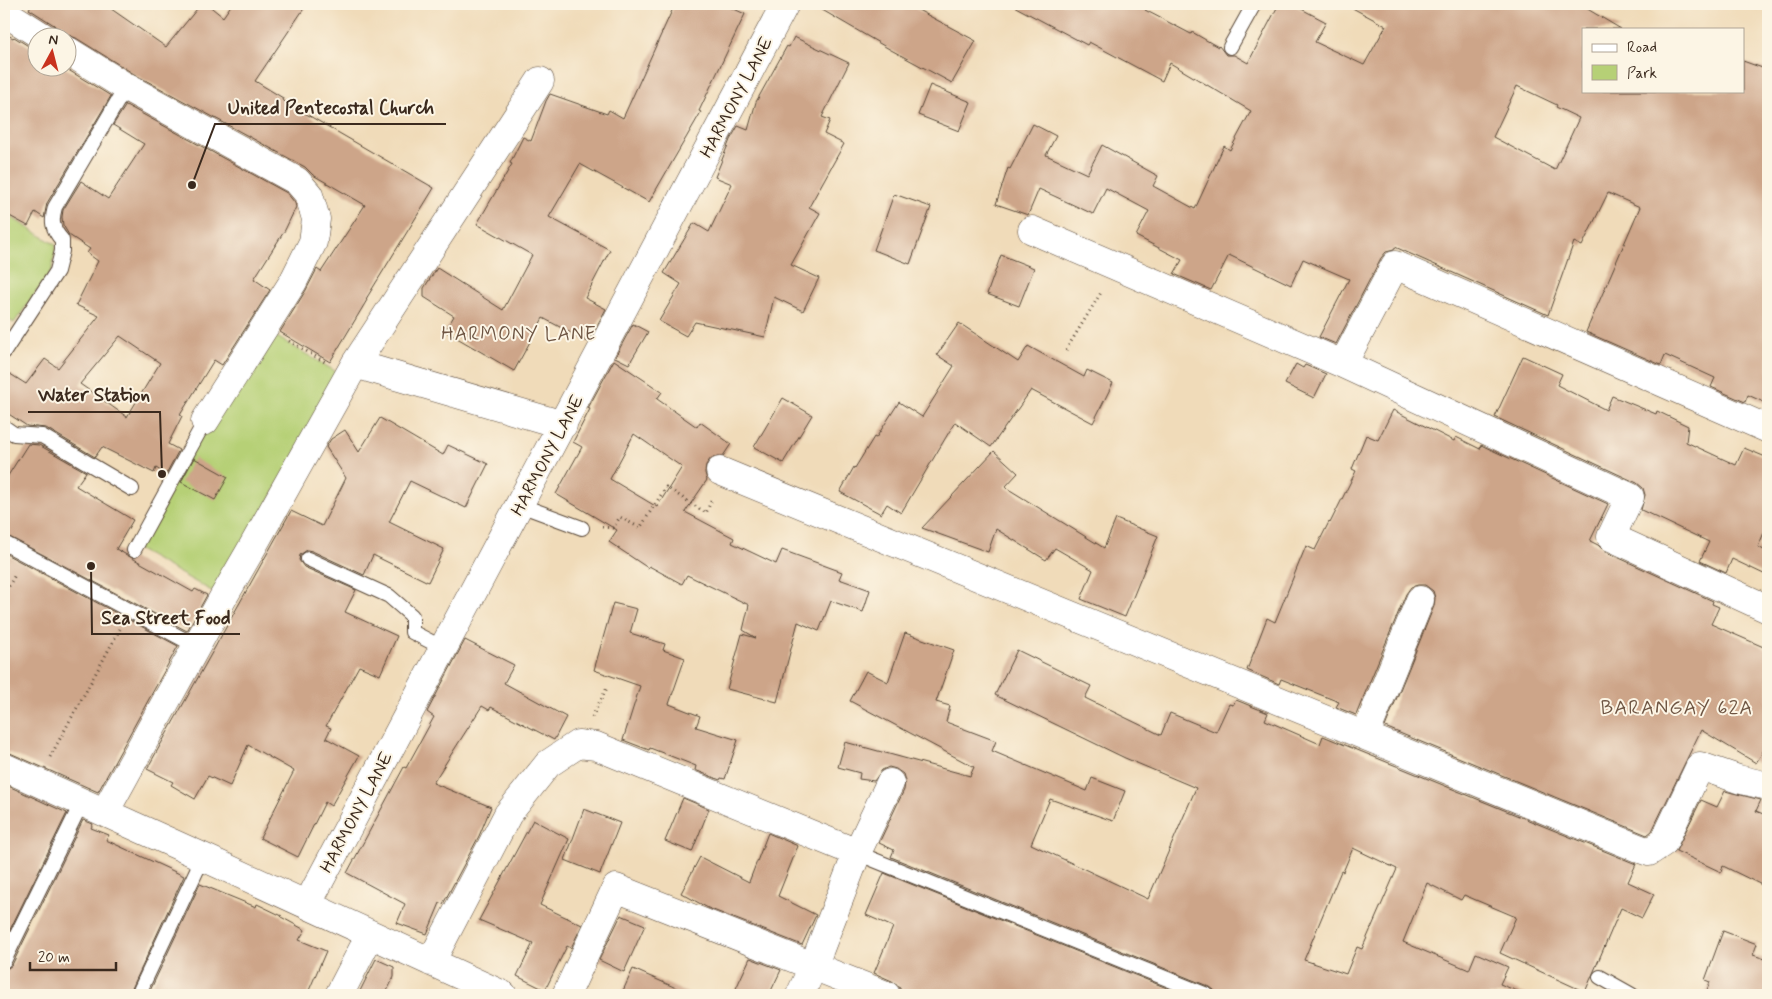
<svg xmlns="http://www.w3.org/2000/svg" width="1772" height="999" font-family="Mynerve,sans-serif">
	<style>
		.green { fill: #b6d076; stroke: #787d4a }
		.building { fill: #cda589; fill-rule: evenodd }
		.lines { fill: none; stroke-linecap: round; stroke-linejoin: round }
		.service-casing { stroke: #564535; stroke-width: 16 }
		.minor-casing { stroke: #564535; stroke-width: 29 }
		.path { stroke: #564535; stroke-width: 3; stroke-dasharray: 1 4; stroke-linecap: butt }
		.service { stroke: #fff; stroke-width: 14 }
		.minor { stroke: #fff; stroke-width: 28 }
		.labels { text-anchor: middle; stroke-width: 4; stroke-linejoin: round; paint-order: stroke }
		.street-label { font-size: 18px; fill: #3b2a1e; stroke: #fcf5e5 }
		.neighbourhood-label { font-size: 19px; letter-spacing: 1px; fill: #6e5543; stroke: #fcf5e5 }
		.quarter-label { font-size: 20px; letter-spacing: 1px; fill: #6e5543; stroke: #fcf5e5 }
		.leader { fill: none; stroke: #3b2a1e; stroke-width: 2 }
		.callout-dot { fill: #3b2a1e; stroke: #fcf5e5; stroke-width: 2 }
		.callout-label { font-size: 19px; text-anchor: middle; font-weight: bold; fill: #3b2a1e; stroke: #fcf5e5; stroke-width: 4; stroke-linejoin: round; paint-order: stroke }
	</style>
	<rect width="100%" height="100%" fill="#fcf5e5"/>
	<filter id="ink" filterUnits="userSpaceOnUse"><feTurbulence type="fractalNoise" baseFrequency=".02" numOctaves="2"/><feDisplacementMap in="SourceGraphic" scale="10" xChannelSelector="R" yChannelSelector="G"/><feConvolveMatrix kernelMatrix="1 2 1 2 8 2 1 2 1" color-interpolation-filters="sRGB"/></filter>
	<filter id="wash" filterUnits="userSpaceOnUse"><feTurbulence type="fractalNoise" baseFrequency=".0096" numOctaves="4" result="noise"/><feDisplacementMap in="SourceGraphic" scale="20" xChannelSelector="R" yChannelSelector="G"/><feGaussianBlur stdDeviation="1.12" result="paint"/><feColorMatrix in="noise" values="0 0 0 0 0 0 0 0 0 0 0 0 0 0 0 0 0 1.4 0 .05"/><feComposite in="paint" operator="in"/></filter>
	<g filter="url(#wash)">
		<rect width="100%" height="100%" fill="#f0dbb9"/>
		<path class="green" d="M4,213L56,245L52,270L14,323L4,317Z
			M272,334L340,374L217,594L133,547L203,432Z"/>
		<g id="blocks">
			<path class="building" d="M32,4H104L166,47L201,4H207L223,17L232,4H307L255,81L283,98L282,100L434,188L366,299L367,300L330,362L280,332L306,290L317,269L321,272L365,205L313,175L305,167L134,74L76,38L68,35L60,37L59,30L54,25L29,9Z
				M675,4H723L745,14L699,111L701,112L649,202L580,164L549,217L610,250L585,298L606,309L588,342L543,318L514,371L445,331L454,316L424,297V288L437,268L503,310L532,255L477,224L512,164L510,163L523,137L531,141L546,101L550,94L607,114L609,110L623,118Z
				M812,4H907L976,41L952,83L891,50Z
				M1010,4H1149L1145,10L1191,34L1192,32L1218,47L1219,46L1226,55H1234L1248,63L1279,4H1292L1326,22L1315,42L1364,65L1386,26L1345,4H1579L1621,29H1583V91H1743V61L1768,70V404L1748,395L1745,402L1711,387L1715,378L1665,355L1661,365L1586,332L1640,207L1608,193L1582,246L1574,242L1548,315L1395,247L1394,250L1386,252L1381,258L1336,344L1319,337L1349,279L1303,259L1291,285L1229,255L1211,290L1174,274L1182,260L1136,236L1149,211L1106,188L1093,214L1039,189L1028,215L996,204L1008,168L1010,169L1033,124L1056,136L1046,155L1087,174L1102,145L1158,176L1153,186L1195,209L1224,146L1230,150L1251,111L1170,63L1162,81L1089,42L1087,45ZM1517,86L1557,105L1556,107L1579,118L1555,170L1493,137Z
				M4,33L13,38L14,37L38,52V68H65L111,96L47,203L44,218L35,212L28,226L4,213Z
				M794,37L849,63L822,117L830,120L824,134L844,144L809,207L820,213L791,265L819,278L803,311L774,297L765,337L695,322L686,336L659,321L681,284L664,273L694,223L709,232L732,184L715,177L730,140L738,126L748,130L756,102L787,46L789,47Z
				M930,85L971,102L959,131L918,115Z
				M126,105L287,193L295,203L296,207L285,230L254,279L270,290L222,365L214,360L180,415L182,416L168,444L179,450L166,474L156,468L154,473L102,447L95,457L46,428L27,426L4,411V370L26,384L45,359L58,368L99,316L76,305L98,261L87,253L90,249L69,235L63,225L62,217L63,210L81,181L108,199L144,144L113,125ZM120,336L160,363L127,417L80,384Z
				M894,194L931,207L910,264L874,250Z
				M1001,255L1034,268L1019,306L987,294Z
				M959,323L1018,362L1028,346L1084,377L1087,370L1113,383L1093,423L1031,390L991,447L955,422L901,513L887,504L881,514L840,492L854,467L855,468L874,437L876,438L899,402L922,417L954,366L937,355Z
				M633,324L648,332L629,364L615,357Z
				M1523,356L1562,374L1557,385L1606,410L1612,396L1656,414L1657,411L1688,426L1686,442L1736,465L1744,448L1768,458V523L1758,547L1768,552V576L1732,559L1726,573L1700,561L1709,542L1641,510L1645,495L1643,488L1637,483L1495,417Z
				M614,360L662,392L657,399L697,427L700,422L731,444L723,456H717L711,458L706,465L705,473L707,480L685,512L734,538L732,543L776,564L782,550L842,572L839,579L870,590L863,612L831,601L819,631L798,622L777,702L727,689L742,634L756,638L743,630L749,605L687,575L682,584L649,566L648,568L609,542L617,530L556,494L582,447L573,442L590,409L588,408ZM634,434L682,467L657,507L610,479Z
				M1296,364L1303,368L1305,365L1326,374L1314,398L1285,384Z
				M783,398L812,415L783,463L754,447Z
				M1393,410L1454,441L1456,437L1480,449L1481,445L1608,504L1590,541L1598,545L1604,551L1713,601L1712,604L1719,607L1711,624L1768,649V743L1756,763L1701,730L1652,831L1647,835L1385,727L1434,606L1435,598L1433,591L1425,585H1418L1411,587L1406,594L1356,715L1336,707L1339,702L1281,679L1279,684L1247,670L1267,618L1275,622L1306,546L1315,550L1329,522L1330,523L1356,471L1352,469L1366,435L1378,440Z
				M380,418L443,455L448,445L488,464L466,508L410,481L389,522L444,549L428,582L373,555L364,575L312,551L307,550L300,555L299,560L304,567L356,590L345,612L397,636L380,675L359,666L326,726L331,728L326,738L359,756L331,806L325,802L298,857L260,838L294,771L248,745L230,786L208,776L195,799L171,785L173,782L147,769L291,511L322,526L346,478L326,447L331,439L345,430L359,452Z
				M28,444L39,445L86,472L76,486L133,520L116,549L193,592L195,589L207,595L187,631L4,534V482Z
				M994,451L1018,473L1005,487L1104,548L1116,519L1158,536L1125,617L1081,599L1093,570L1055,548L1046,560L996,529L988,552L922,528Z
				M194,458L228,477L215,500L181,482Z
				M4,553L178,646L98,792L10,753L4,752Z
				M613,603L637,609L630,633L665,644L663,650L685,658L669,704L700,716L696,727L738,740L725,779L721,778L720,780L695,770L696,766L650,748L649,750L623,740L640,686L594,670Z
				M905,633L954,650L936,702L950,706L946,722L996,741L992,751L1087,791L1092,778L1125,791L1113,821L1050,799L1031,844L1148,899L1196,788L1125,758L995,695L1017,650L1091,686L1085,698L1161,735L1170,713L1216,732L1229,704L1233,705L1236,700L1268,713L1265,720L1320,744L1323,736L1636,864L1628,882L1654,894L1642,918L1621,908L1585,992L1500,953L1516,917L1464,895L1461,900L1427,883L1403,942L1469,970L1476,953L1508,967L1500,984L1527,995H1216L1214,990L1210,987L891,857L894,850L879,843L904,790L905,781L903,774L896,769L889,767L882,770L874,781L859,779L860,773L838,767L845,742L970,776L974,767L850,701L866,671L888,682ZM1353,848L1397,869L1362,949L1357,947L1346,974L1304,960L1341,871L1343,872Z
				M465,640L514,665L504,683L566,717L554,740L491,707L489,710L482,706L433,783L491,807L479,836L443,904L440,903L427,934L397,923L405,904L347,873L404,767L406,768L434,717L427,712Z
				M4,784L67,813L4,942Z
				M1725,791L1761,800L1756,811L1768,816V888L1723,866L1721,872L1676,851L1701,800L1717,807Z
				M683,798L709,809L692,852L665,841Z
				M584,809L620,823L600,874L565,860Z
				M83,820L93,824L91,828L109,835L106,840L184,876L129,995H4V970L8,968L12,965Z
				M533,820L569,839L540,905L582,925L571,948L567,946L545,990L517,976L533,943L479,920Z
				M768,833L798,846L778,896L816,915L802,945L708,908L681,893L700,857L749,882Z
				M884,873L1184,995H916L900,989L898,985L892,981L874,973L893,927L866,915Z
				M200,884L256,907L257,904L282,916L281,917L305,930L299,940L326,951L307,995H148Z
				M621,915L645,925L624,972L599,960Z
				M1723,931L1757,944L1753,955L1768,960V995H1705L1710,982L1705,980Z
				M750,958L781,970L769,995H733Z
				M376,959L394,967V977L385,995H358Z
				M633,969L692,995H621Z"/>
		</g>
	</g>
	<g filter="url(#ink)">
		<use href="#blocks" fill-opacity="0" stroke="#564535" stroke-width="1"/>
		<g class="lines">
			<defs>
				<path id="service" d="M1230,47L1254,4
					M4,352L57,271L62,251V240C52,229 51,221 55,207L126,87
					M4,427L14,434L42,436L132,489
					M520,505L582,528
					M4,543L196,646
					M134,550L205,421
					M308,559L389,596L412,616V632L443,648
					M857,853L1207,995
					M4,961L82,802
					M1600,977L1632,995
					M138,995L203,857"/>
				<path id="minor" d="M4,12L45,38
					M68,51L126,87L297,181L309,195L316,219L313,242L293,282L205,421
					M1032,230L1343,364L1630,497L1611,537L1768,609
					M355,364L563,425
					M1343,364L1395,265L1768,429
					M720,471L1638,848L1649,852L1664,842L1700,766L1738,779L1768,786
					M1365,736L1420,600
					M4,767L203,857L503,995
					M105,812L224,596L249,553L355,364L540,81
					M307,905L785,4
					M431,962L508,814L548,764L578,744L596,746L857,853
					M339,995L370,935
					M566,995L616,888L886,995
					M800,995L813,967L857,853L890,783"/>
			</defs>
			<use href="#service" class="service-casing"/>
			<use href="#minor" class="minor-casing"/>
			<path class="path" d="M289,341L325,362
				M1066,350L1102,291
				M602,527L613,528L620,517L640,528L666,487L706,513L712,499
				M4,595L16,573
				M592,717L607,688
				M50,757L120,629"/>
			<use href="#service" class="service"/>
			<use href="#minor" class="minor"/>
		</g>
	</g>
	<g class="labels">
		<g class="street-label">
			<text transform="translate(736 97) rotate(-62)" y="6">HARMONY LANE</text>
			<text transform="translate(547 455) rotate(-62)" y="6">HARMONY LANE</text>
			<text transform="translate(356 812) rotate(-62)" y="6">HARMONY LANE</text>
		</g>
		<g class="neighbourhood-label">
			<text x="519" y="340">HARMONY LANE</text>
		</g>
		<g class="quarter-label">
			<text x="1677" y="714">BARANGAY 62A</text>
		</g>
	</g>
	<path class="leader" d="M192 185L215 124H446M162 474L160 412H28M91 566L92 634H240"/>
	<g class="callout-dot">
		<circle cx="192" cy="185" r="5"/>
		<circle cx="162" cy="474" r="5"/>
		<circle cx="91" cy="566" r="5"/>
	</g>
	<g class="callout-label">
		<text x="331" y="114">United Pentecostal Church</text>
		<text x="94" y="401">Water Station</text>
		<text x="166" y="624">Sea Street Food</text>
	</g>
	<rect width="1772" height="999" fill="none" stroke="#fcf5e5" stroke-width="20"/>
	<rect x="1582" y="28" width="162" height="65" fill="#fcf5e5" stroke="#afa495"/>
	<rect x="1592" y="44" width="25" height="8" fill="#ffffff" stroke="#afa495"/>
	<text x="1627" y="52" font-size="15" fill="#3b2a1e">Road</text>
	<rect x="1592" y="65" width="25" height="15" fill="#b6d076" stroke="#afa495"/>
	<text x="1627" y="78" font-size="15" fill="#3b2a1e">Park</text>
	<g transform="translate(52 52) rotate(7)"><circle r="24" fill="#fcf5e5" stroke="#afa495"/>
	<path d="M0-4L9 19L0 12L-9 19Z" fill="#c8321e"/>
	<text y="-8" font-size="14" font-weight="bold" text-anchor="middle" fill="#3b2a1e">N</text>
	</g>
	<path d="M30 962v8h86v-8" fill="none" stroke="#3b2a1e" stroke-width="2.5"/>
	<text x="38" y="962" font-size="15" fill="#3b2a1e" stroke="#fcf5e5" stroke-width="4" paint-order="stroke">20 m</text>
</svg>
